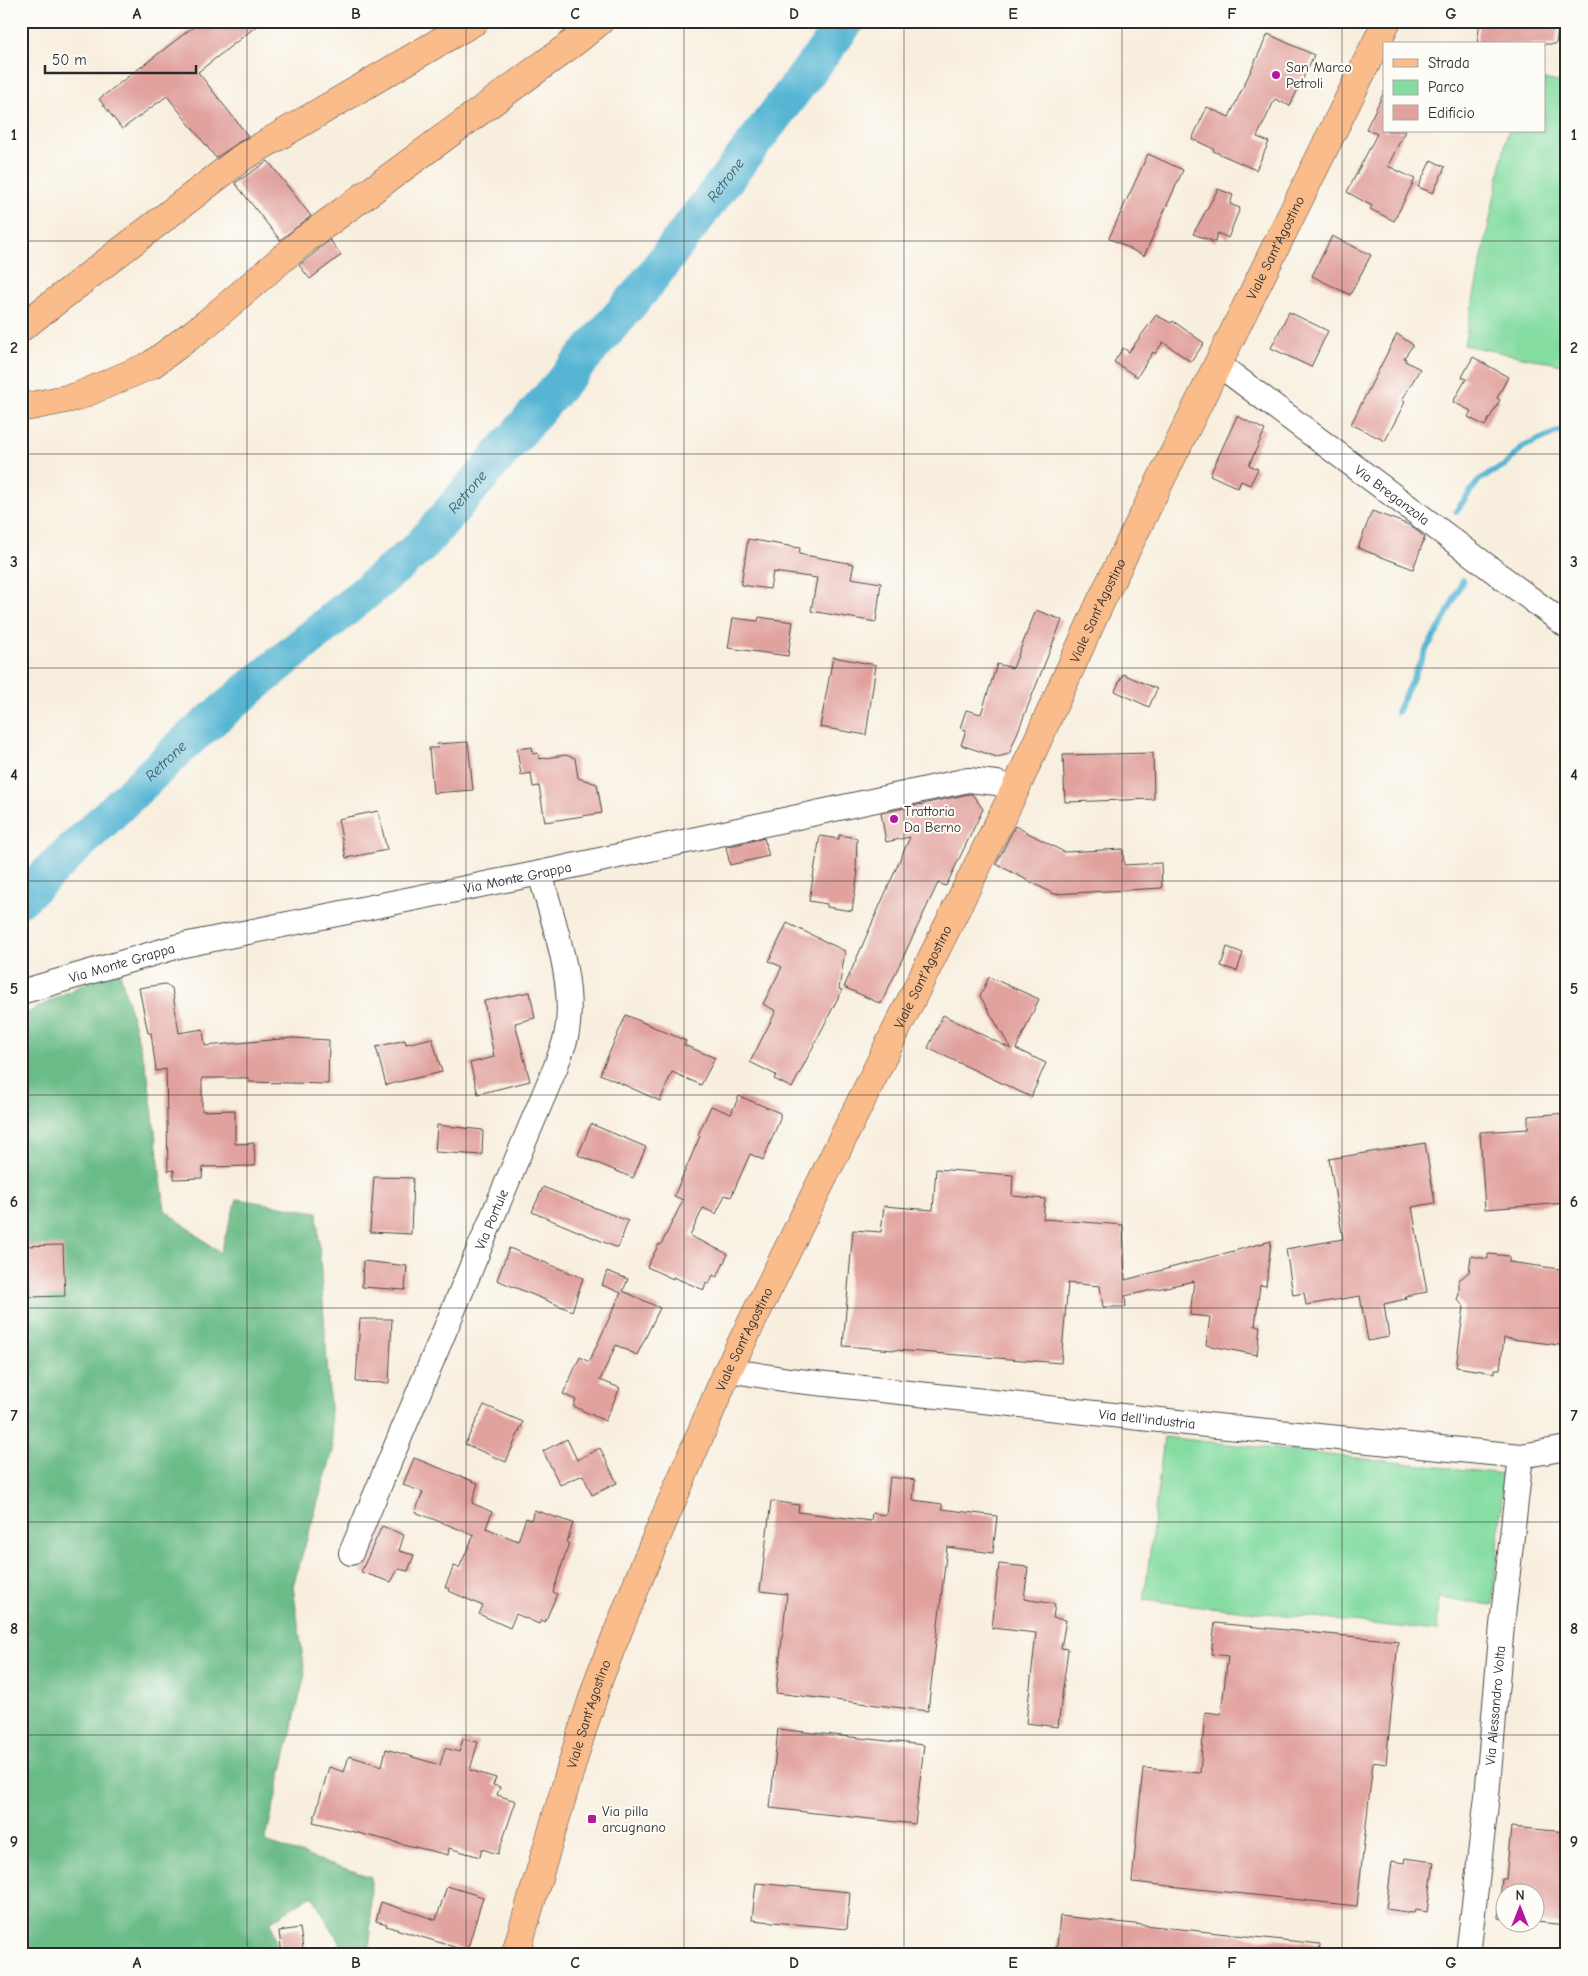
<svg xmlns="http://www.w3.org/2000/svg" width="1588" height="1976" font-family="'Comic Neue',sans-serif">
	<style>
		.green { fill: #84dca1; stroke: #588466 }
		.forest { fill: #6bbc87; stroke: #4b7459 }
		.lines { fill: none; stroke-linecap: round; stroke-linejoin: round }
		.stream { stroke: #54b5d3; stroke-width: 6 }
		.river { stroke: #54b5d3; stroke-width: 36 }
		.building { fill: #e1a19d }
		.minor-casing { stroke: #4a4846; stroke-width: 26 }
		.major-casing { stroke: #4a4846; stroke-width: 29 }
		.highway-casing { stroke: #4a4846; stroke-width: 29 }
		.minor { stroke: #fff; stroke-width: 24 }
		.major { stroke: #f9bc8a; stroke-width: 28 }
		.highway { stroke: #f9bc8a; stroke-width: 28 }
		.grid { fill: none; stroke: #2b2b2b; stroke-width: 1; stroke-opacity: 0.55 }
		.poi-dot { fill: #b5179e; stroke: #fdfcf7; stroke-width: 2 }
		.labels { text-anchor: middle; stroke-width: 4; stroke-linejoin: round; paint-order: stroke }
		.poi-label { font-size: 14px; fill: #2b2b2b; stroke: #fdfcf7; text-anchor: start }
		.street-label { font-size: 14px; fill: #2b2b2b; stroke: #fdfcf7 }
		.water-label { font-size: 15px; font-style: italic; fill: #395b66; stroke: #fdfcf7 }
		.neatline { fill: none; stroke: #2b2b2b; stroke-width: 2 }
		.grid-label { font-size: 16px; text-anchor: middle; font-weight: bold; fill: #2b2b2b }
	</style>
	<rect width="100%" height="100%" fill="#fdfcf7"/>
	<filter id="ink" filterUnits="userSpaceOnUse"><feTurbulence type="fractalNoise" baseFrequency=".02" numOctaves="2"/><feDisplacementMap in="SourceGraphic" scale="10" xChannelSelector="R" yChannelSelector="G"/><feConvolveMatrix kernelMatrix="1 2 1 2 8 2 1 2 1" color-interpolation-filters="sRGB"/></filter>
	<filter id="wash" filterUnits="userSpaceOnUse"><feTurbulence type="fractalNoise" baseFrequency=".0096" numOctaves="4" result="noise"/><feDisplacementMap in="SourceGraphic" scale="20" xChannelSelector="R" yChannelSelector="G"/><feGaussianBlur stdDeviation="1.12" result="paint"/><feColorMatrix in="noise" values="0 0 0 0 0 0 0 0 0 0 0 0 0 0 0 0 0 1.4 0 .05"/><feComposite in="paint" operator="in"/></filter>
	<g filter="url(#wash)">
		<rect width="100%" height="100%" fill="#f8eede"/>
		<path class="green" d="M1544,79L1567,84V366L1464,345L1508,131H1544Z
			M1164,1437L1504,1474L1493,1605L1439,1598L1437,1631L1144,1600Z"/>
		<path class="forest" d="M118,966L148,1076L165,1210L220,1253L237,1199L317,1212L333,1451L293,1586L305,1674L265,1842L371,1877L370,1955H347L312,1895L271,1921L278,1955H21V1016Z"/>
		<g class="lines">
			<path class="stream" d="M1456,511L1479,480L1505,465L1523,447L1561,430H1567
				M1397,712L1428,646L1441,626L1463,580"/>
			<path class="river" id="s1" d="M21,899L189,739L420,547L641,291L847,21"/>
		</g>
		<g id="blocks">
			<path class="building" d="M201,21H263L198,72L248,136L216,158L167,96L122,129L99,99Z
				M1480,21H1559L1556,44H1477Z
				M1268,34L1314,55L1290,106L1275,99L1257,137L1269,142L1256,170L1213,151L1214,149L1192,139L1207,107L1229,117Z
				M1384,92V131H1405L1388,166L1415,179L1394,221L1370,209L1372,206L1347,192L1377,134L1366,129Z
				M1148,154L1183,170L1144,256L1109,238Z
				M1431,160L1445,167L1433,193L1418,187Z
				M268,161L311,216L280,240L235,183Z
				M1218,189L1233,195L1230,204L1240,208L1228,238L1218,233L1215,242L1193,234Z
				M1332,236L1371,255L1350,295L1312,276Z
				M330,240L341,255L310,279L299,265Z
				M1289,312L1328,331L1311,367L1271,348Z
				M1156,315L1171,323L1173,321L1204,343L1191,362L1163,342L1155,354L1153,352L1137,377L1114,362L1123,348L1129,352Z
				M1397,334L1413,345L1404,358L1406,359L1405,361L1420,369L1402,400L1405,402L1385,441L1351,424Z
				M1473,357L1508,377L1497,398L1500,400L1485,426L1468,417L1471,411L1453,402L1466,379L1462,377Z
				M1237,416L1265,430L1249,465L1258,469L1250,485L1241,481L1238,488L1210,475Z
				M1372,511L1409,525L1425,537L1413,569L1358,548Z
				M748,539L800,548L799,554L854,564L851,578L881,583L876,622L811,611L817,578L773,572L770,589L741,585Z
				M1036,610L1062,620L1009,754L997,757L961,745L966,730L960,728L966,710L981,714L997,664L1013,668Z
				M759,617L793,622L788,656L728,648L733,618L758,621Z
				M833,657L876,665L866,735L820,727Z
				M1123,674L1157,689L1149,707L1115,691Z
				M468,742L473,790L433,793L429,748H438L437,744Z
				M532,747L533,754L538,753L539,759L565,755L575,758L578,778L597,784L602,813L545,822L539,786L533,787L531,773L521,775L517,749Z
				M1153,753L1154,799L1065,802L1063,755Z
				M969,794H972L983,809L946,886L938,883L881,1004L844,987L910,837L886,842L881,813Z
				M378,811L387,850L346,858L338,819Z
				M1015,826L1064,852L1123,849L1124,865L1161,863L1162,888L1054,894L996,864Z
				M839,835L857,838L856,871H858L852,911L827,907V904L809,901L820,836L839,839Z
				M764,838L769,856L730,865L726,847Z
				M787,923L845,951L839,989L842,990L792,1088L774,1079L776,1075L750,1062L776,1011L763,1004L782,967L769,961Z
				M1227,947L1243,953L1237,971L1221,966Z
				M989,977L1039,999L1016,1049L1046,1063L1031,1097L928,1048L943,1015L1011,1049L980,996Z
				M165,984L172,988L179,1033L203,1029L205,1046L293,1038L329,1040L328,1084L249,1082V1078H202V1111L235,1110V1144L254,1143L255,1166L203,1167L202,1178L174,1179V1170L168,1171L166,1069L156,1071L151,1033H148L139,988Z
				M530,992L535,1018L515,1023L530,1081L478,1094L470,1063L494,1057L484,1001Z
				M626,1015L686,1041L684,1045L715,1058L701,1085L672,1072L660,1101L600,1074Z
				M432,1038L442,1072L386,1085L376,1047L405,1040L406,1044Z
				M739,1096L780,1113V1119L763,1160L750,1154L731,1197L725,1195L716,1214L703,1208L690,1236L728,1254L717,1277L713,1275L709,1284L706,1283L704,1290L673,1277V1279L647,1267L659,1244L661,1245L683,1200L674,1196L700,1136L698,1135L711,1106L731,1114Z
				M1567,1113V1203L1485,1209L1480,1132L1528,1129V1116Z
				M591,1124L646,1147L633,1178L578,1155Z
				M437,1125L483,1130L482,1155L435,1152Z
				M1425,1143L1435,1203L1412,1207L1427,1292L1405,1296L1406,1299L1384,1304L1389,1337L1368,1341L1360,1296L1306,1305L1304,1293L1293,1295L1286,1249L1343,1239L1329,1159Z
				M936,1169L1013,1175L1012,1196L1045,1199L1043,1219L1123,1225L1125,1280L1271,1241L1266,1286L1260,1285L1255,1326H1260L1257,1355L1206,1345L1210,1317L1190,1315L1194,1281L1125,1296L1126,1307H1103L1100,1286L1068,1283L1061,1363L843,1346L853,1230L881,1232L884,1206L933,1210Z
				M374,1177L413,1178L411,1234L370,1232Z
				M543,1187L628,1221L618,1248L532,1212Z
				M63,1245L65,1296L30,1297V1282L21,1283V1246Z
				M509,1248L583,1278L572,1311L497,1280Z
				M1488,1254L1509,1256V1262L1567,1270V1346L1504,1338L1500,1369H1495V1373L1456,1367L1464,1307L1457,1299L1459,1294V1280L1469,1272L1471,1256L1488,1259Z
				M363,1261L407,1266L405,1290L362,1287Z
				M607,1271L628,1279L623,1291L660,1308L637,1355L616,1345L600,1380L620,1388L605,1421L573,1406L576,1400L563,1394L580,1357L589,1362L621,1293L602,1285Z
				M360,1319H392L389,1383L356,1382Z
				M484,1405L523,1422L506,1462L465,1444Z
				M567,1439L577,1460L600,1448L617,1483L592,1495L583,1475L560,1485L543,1451Z
				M414,1458L478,1483L472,1503L492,1512L486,1528L518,1541L526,1518L531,1520L534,1510L573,1523L567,1542L569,1543L553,1592L557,1594L545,1622L541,1620L539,1624L516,1614L510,1628L479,1614L483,1606L449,1591L450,1589L445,1587L454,1566L459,1568L474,1535L415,1512L423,1492L403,1485Z
				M890,1477L915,1480L913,1500L942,1504V1509L997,1516L993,1553L947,1547L928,1711L776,1693L787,1594L760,1591L771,1501L799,1505L798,1512L871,1521L872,1513L886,1515Z
				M382,1526L404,1535L399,1551L414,1555L408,1571L398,1569L391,1582L361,1572Z
				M999,1564L1028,1567L1024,1599L1055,1604L1053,1618L1066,1620L1061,1648L1068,1649L1058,1727L1026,1723L1036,1633L992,1628Z
				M1215,1623L1398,1641L1386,1764L1373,1762L1357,1906L1132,1882L1143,1768L1200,1773L1205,1712L1221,1714L1228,1656L1211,1654Z
				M778,1729L924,1745L915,1824L770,1808Z
				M463,1739L478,1742L470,1770L496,1778L493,1785L500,1787L497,1795L516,1801L498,1854L482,1849L480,1857L449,1848L448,1855L313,1822L329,1767L344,1772L349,1756L382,1766L386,1749L440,1765L445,1748L459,1752Z
				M1511,1827L1567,1832V1925L1536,1922V1894H1506V1919L1498,1918L1502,1879H1506Z
				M1405,1858L1434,1862L1427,1912L1415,1910L1414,1913L1386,1909L1392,1861L1404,1863Z
				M756,1883L850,1892L847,1929L752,1920Z
				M447,1886L483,1897L467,1951L386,1926L387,1924L376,1921L381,1902L436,1920Z
				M1060,1916L1320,1944L1319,1955H1056Z
				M300,1928L304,1955H282L279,1931Z"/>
		</g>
	</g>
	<g filter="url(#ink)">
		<use href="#blocks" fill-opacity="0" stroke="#4a4846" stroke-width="1"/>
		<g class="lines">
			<defs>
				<g id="minor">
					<path id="s2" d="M1218,364L1567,626"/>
					<path id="s3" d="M21,992L179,946L540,873L968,780L997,783L1015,790"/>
					<path id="s4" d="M728,1370L789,1380L1187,1423L1521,1456L1567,1448"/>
					<path id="s5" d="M351,1553L556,1066C559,1056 564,1046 566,1037C577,985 553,922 540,873"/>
					<path id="s6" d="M1468,1955L1487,1796L1502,1625L1521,1456"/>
				</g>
				<g id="major">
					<path id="s7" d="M515,1955L582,1731L600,1676L645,1564L728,1370L1015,790L1101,601L1387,21"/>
				</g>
				<path id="highway" d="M21,328L243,157L475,21
					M21,408L76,397L151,365L206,324L304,240L577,40L600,21"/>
			</defs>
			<use href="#minor" class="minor-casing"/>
			<use href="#major" class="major-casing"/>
			<use href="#highway" class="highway-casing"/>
			<use href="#minor" class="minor"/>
			<use href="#major" class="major"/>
			<use href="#highway" class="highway"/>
		</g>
	</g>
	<path class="grid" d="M247,21V1955M466,21V1955M684,21V1955M904,21V1955M1122,21V1955M1342,21V1955M21,241H1567M21,454H1567M21,668H1567M21,881H1567M21,1095H1567M21,1308H1567M21,1522H1567M21,1735H1567"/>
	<g class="poi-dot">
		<circle cx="1276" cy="75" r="5"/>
		<circle cx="894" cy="819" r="5"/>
		<rect x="587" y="1814" width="10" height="10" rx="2.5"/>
	</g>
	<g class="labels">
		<g class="poi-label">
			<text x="1286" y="72">San Marco<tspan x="1286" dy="16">Petroli</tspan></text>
			<text x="904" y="816">Trattoria<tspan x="904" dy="16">Da Berno</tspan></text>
			<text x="602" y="1816">Via pilla<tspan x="602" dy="16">arcugnano</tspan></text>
		</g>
		<g class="street-label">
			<text dy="5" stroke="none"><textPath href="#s7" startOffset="1872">Viale Sant'Agostino</textPath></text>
			<text dy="5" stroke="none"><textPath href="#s2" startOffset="218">Via Breganzola</textPath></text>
			<text dy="5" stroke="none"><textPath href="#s7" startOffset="1468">Viale Sant'Agostino</textPath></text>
			<text dy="5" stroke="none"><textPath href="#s3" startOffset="510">Via Monte Grappa</textPath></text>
			<text dy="5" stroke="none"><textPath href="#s3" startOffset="105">Via Monte Grappa</textPath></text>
			<text dy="5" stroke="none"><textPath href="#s7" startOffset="1062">Viale Sant'Agostino</textPath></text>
			<text dy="5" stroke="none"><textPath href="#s5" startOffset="362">Via Portule</textPath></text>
			<text dy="5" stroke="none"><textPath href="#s7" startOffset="658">Viale Sant'Agostino</textPath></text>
			<text dy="5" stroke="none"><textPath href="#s4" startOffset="422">Via dell'industria</textPath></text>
			<text dy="5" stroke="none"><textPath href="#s6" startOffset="251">Via Alessandro Volta</textPath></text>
			<text dy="5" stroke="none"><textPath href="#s7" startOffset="252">Viale Sant'Agostino</textPath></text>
		</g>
		<g class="water-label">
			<text dy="5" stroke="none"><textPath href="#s1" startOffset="1010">Retrone</textPath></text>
			<text dy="5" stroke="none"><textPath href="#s1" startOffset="605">Retrone</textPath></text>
			<text dy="5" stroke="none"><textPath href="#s1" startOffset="200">Retrone</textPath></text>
		</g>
	</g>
	<rect width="1588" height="1976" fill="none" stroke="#fdfcf7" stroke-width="55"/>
	<rect x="1383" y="42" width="162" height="90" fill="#fdfcf7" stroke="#a9a8a5"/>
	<rect x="1393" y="59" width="25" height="8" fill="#f9bc8a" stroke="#a9a8a5"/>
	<text x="1428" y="68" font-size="15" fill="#2b2b2b">Strada</text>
	<rect x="1393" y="80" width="25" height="15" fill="#84dca1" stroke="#a9a8a5"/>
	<text x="1428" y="92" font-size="15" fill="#2b2b2b">Parco</text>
	<rect x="1393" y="105" width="25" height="15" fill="#e1a19d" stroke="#a9a8a5"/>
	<text x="1428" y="118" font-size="15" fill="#2b2b2b">Edificio</text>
	<g transform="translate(1520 1908)"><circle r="24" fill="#fdfcf7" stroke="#a9a8a5"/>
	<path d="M0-4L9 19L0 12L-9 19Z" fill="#b5179e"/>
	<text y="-8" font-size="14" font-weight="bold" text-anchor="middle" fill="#2b2b2b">N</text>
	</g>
	<path d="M45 65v8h151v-8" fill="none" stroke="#2b2b2b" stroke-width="2.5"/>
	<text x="52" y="65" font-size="15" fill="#2b2b2b" stroke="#fdfcf7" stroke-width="4" paint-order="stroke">50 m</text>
	<rect x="28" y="28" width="1532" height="1920" class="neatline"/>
	<g class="grid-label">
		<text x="137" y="19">A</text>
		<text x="356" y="19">B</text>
		<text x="575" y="19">C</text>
		<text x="794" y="19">D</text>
		<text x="1013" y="19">E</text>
		<text x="1232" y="19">F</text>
		<text x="1451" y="19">G</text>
		<text x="14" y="140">1</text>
		<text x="1574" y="140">1</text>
		<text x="14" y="353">2</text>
		<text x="1574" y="353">2</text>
		<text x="14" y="567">3</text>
		<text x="1574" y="567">3</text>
		<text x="14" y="780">4</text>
		<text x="1574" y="780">4</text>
		<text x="14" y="994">5</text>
		<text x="1574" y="994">5</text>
		<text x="14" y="1207">6</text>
		<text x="1574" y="1207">6</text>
		<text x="14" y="1421">7</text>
		<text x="1574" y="1421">7</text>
		<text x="14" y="1634">8</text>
		<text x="1574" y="1634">8</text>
		<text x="14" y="1847">9</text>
		<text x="1574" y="1847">9</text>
		<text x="137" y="1968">A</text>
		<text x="356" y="1968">B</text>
		<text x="575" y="1968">C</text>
		<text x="794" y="1968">D</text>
		<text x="1013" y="1968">E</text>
		<text x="1232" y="1968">F</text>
		<text x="1451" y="1968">G</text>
	</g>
</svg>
